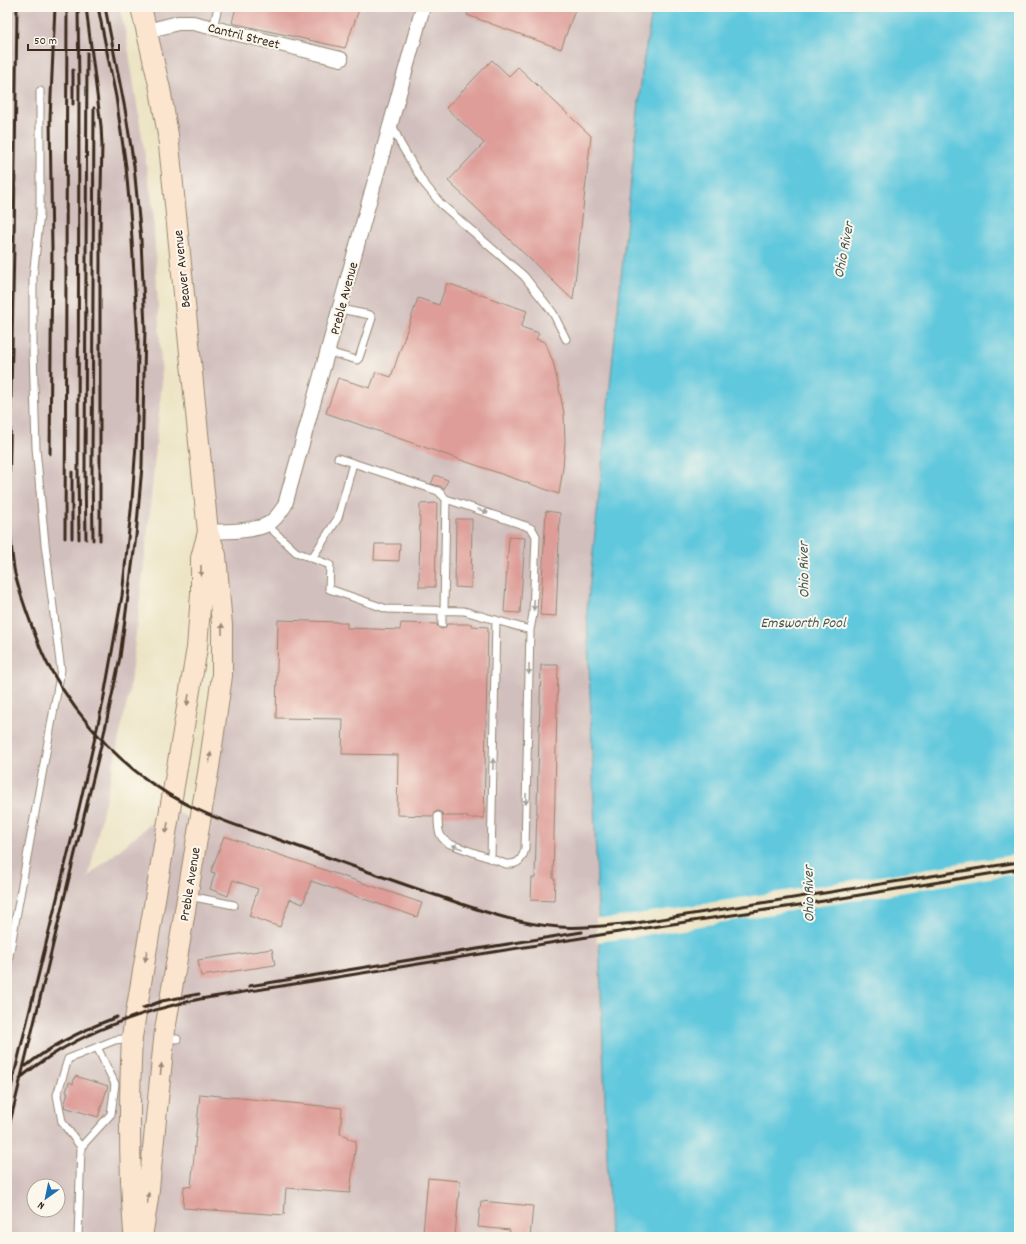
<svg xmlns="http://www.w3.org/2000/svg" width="1026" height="1244" font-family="Dekko,sans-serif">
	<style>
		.industrial { fill: #d1bfbd; fill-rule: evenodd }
		.water { fill: #61c8dd; stroke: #4e797e }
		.pier { fill: #ede4c5 }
		.building { fill: #de9d98 }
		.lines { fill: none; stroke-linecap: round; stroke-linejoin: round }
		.lane-casing { stroke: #948772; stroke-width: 9 }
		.street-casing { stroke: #948772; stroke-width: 16 }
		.secondary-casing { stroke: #948772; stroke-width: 22 }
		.lane { stroke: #fff; stroke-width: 7 }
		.street { stroke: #fff; stroke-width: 14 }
		.secondary { stroke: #fbe5cf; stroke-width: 20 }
		.rail { stroke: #3b2a1e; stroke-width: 3 }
		.oneway { fill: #a79f9a }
		.oneway2 { fill: #9b8876 }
		.labels { text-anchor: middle; stroke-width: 4; stroke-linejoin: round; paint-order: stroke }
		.street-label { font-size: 14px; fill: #3b2a1e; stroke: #fbf7ec }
		.water-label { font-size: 15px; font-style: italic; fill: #465957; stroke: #fbf7ec }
	</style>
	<rect width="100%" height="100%" fill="#fbf7ec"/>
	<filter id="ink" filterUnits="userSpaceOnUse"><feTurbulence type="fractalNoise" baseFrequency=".025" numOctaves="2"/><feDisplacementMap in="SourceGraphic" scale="8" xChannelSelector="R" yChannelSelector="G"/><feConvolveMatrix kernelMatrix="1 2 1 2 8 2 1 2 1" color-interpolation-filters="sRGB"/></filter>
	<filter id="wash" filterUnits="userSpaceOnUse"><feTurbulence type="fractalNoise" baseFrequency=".012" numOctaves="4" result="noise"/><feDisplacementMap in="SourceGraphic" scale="16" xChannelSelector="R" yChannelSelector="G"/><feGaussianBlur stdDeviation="0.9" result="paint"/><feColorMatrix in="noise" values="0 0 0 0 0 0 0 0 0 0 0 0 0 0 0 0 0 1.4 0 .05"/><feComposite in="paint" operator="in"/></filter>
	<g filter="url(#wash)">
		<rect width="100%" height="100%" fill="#ede4c5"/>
		<path class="industrial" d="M7,7H119L126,34L153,207L162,383L148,529L129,693L88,879L93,872L170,808L199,824L222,676L180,262L141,7H653L643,63L587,611L610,1237H7ZM34,1186H58V1210H34Z"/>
		<path class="water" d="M653,7H1019V1237H610L587,611L643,63Z"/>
		<path class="pier" d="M1019,854V873L628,938L597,942L596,918H613Z"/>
		<g id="blocks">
			<path class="building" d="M236,7H360L345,48L232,23Z
				M470,7H576L561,49L467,15Z
				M492,60L509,76L518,67L591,136L573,300L448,181L484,143L446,108Z
				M447,283L527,311L521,327L539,333L536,339L545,342L553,362L559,388L564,414L565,441L563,468L559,494L326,413L338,378L370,388L376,372L391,377L418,298L439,305Z
				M435,475L448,480L444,489L440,486L431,484Z
				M437,503L435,587H419L420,504Z
				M546,511L560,513L556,616L540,615Z
				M456,519H472L471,588L455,587Z
				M509,537L525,538L520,613L504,612Z
				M375,544H400L399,561L374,560Z
				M278,620L338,622V623H347V628L400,630L401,623L437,624L438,627L442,629L445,628L447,624H472V626L488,627L484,818H467V816H443L442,813L438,811L435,812L433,816L397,815L398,755L342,754L343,719L276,718Z
				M541,665H558L553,879H555L554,901L531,900L532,878H535Z
				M224,836L422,903L417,917L311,881L303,904L290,899L280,927L249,916L258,889L233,880L228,896L210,889L215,873L211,872Z
				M272,949L275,965L201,976L198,960Z
				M75,1076L108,1086L98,1117L64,1107L68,1092H66L69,1082L73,1084Z
				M200,1094L342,1108L340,1134L347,1136L348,1139L356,1141L350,1193L286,1188L284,1215L183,1208L184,1186L191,1187Z
				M428,1178L460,1181L455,1236L423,1233Z
				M481,1201L533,1206L530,1237H509L510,1230L478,1227Z"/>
		</g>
	</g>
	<g filter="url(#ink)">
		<use href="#blocks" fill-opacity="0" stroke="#948772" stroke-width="1"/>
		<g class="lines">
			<defs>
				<path id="lane" d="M213,28L218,7
					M392,124L400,143L423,182L441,204L524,276L553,313L566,339
					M328,352L357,360L359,358L372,318L370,315L340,309
					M338,458L438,491L446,499L526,526L532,529L536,536L533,614L530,630L525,849C522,860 518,865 506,864L450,844C438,838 438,829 438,816
					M267,525L296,552L330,565L329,589L387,609L464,611L530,630
					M312,558L338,518L353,463
					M444,610L446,499
					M442,624V610
					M491,859L496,620
					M189,896L234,905
					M7,967L61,670L45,544L36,448L33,351V277L40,214V91
					M164,1038L177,1039
					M81,1147L111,1114L115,1084L97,1047
					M78,1237L81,1147L62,1122L57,1095L68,1059L115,1040L130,1038"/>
				<path id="street" d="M147,31L178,23H193L341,59
					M208,532C224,531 254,532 268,524C275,520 280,513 285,505L423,7"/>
				<path id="secondary" d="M141,7L160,89L168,135L208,532L216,555L222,625V676L209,767L165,1030L148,1198L142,1237
					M134,1232C129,1168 129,1102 132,1037L197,648L201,594V558L208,532"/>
			</defs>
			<use href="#lane" class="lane-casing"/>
			<use href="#street" class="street-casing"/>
			<use href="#secondary" class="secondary-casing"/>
			<use href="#lane" class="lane"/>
			<use href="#street" class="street"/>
			<use href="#secondary" class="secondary"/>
			<path class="rail" d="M17,7L14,243L9,498C10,523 10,549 15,574C18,586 22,599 26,610C33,629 39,648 48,665C80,723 127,774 186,804C215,819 246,829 277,839C302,848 327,857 352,866C383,877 414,888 444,898C481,911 519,924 559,927C584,929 609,925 635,923
				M78,7L79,88L78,470L79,539
				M86,7L101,126L102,145L100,232V540
				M73,70V104
				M50,454L52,249L50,118L55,7
				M65,538L67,7
				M72,538V472
				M86,539L85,470L87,53
				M93,540L92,467L94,108
				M630,924L1019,862
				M249,986L582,932
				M143,1008L162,1001L199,994
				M26,1066C53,1044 85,1029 117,1017
				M20,1078C71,1036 136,1012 200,999L606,934L793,906L1019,869
				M7,1104L79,808L103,702L122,596L132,501L137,430L138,342L131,223L126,167L116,97L98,7
				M7,1135L105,729L120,657L136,536L142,466L145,328L141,240L134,166L125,109L105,7"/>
		</g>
		<defs><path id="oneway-solid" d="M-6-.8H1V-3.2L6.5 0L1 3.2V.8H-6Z"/></defs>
		<g class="oneway">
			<use href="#oneway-solid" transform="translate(483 511) rotate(19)"/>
			<use href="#oneway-solid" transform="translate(534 605) rotate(93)"/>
			<use href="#oneway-solid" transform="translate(529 669) rotate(91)"/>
			<use href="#oneway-solid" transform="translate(493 764) rotate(-89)"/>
			<use href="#oneway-solid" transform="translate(526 799) rotate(91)"/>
			<use href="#oneway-solid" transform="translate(457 847) rotate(-161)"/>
		</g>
		<g class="oneway2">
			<use href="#oneway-solid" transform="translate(201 571) rotate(90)"/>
			<use href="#oneway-solid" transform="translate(222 629) rotate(-91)"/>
			<use href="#oneway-solid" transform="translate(188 700) rotate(99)"/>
			<use href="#oneway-solid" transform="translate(210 758) rotate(-82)"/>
			<use href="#oneway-solid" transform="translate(167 828) rotate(99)"/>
			<use href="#oneway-solid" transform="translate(146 956) rotate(100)"/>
			<use href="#oneway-solid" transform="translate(161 1069) rotate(-84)"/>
			<use href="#oneway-solid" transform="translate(148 1198) rotate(-83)"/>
		</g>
	</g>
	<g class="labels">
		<g class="street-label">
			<text transform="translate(244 35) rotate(14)" y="5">Cantril Street</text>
			<text transform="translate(181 269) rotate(-96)" y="5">Beaver Avenue</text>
			<text transform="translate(343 298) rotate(-75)" y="5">Preble Avenue</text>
			<text transform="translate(189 884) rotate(-81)" y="5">Preble Avenue</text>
		</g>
		<g class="water-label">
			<text transform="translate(843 250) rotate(-79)" y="5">Ohio River</text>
			<text transform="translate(803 570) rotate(-91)" y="5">Ohio River</text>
			<text x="803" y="627">Emsworth Pool</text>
			<text transform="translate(808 894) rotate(-91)" y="5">Ohio River</text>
		</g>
	</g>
	<rect width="1026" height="1244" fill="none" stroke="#fbf7ec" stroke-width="24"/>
	<g transform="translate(46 1198) rotate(213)"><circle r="19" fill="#fbf7ec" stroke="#aea59a"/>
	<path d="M0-3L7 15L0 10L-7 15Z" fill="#1f6fb2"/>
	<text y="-6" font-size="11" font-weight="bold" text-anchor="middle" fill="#3b2a1e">N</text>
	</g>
	<path d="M28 44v6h91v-6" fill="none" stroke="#3b2a1e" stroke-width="2"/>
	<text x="34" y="44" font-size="12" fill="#3b2a1e" stroke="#fbf7ec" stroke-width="3" paint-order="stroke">50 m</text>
</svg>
